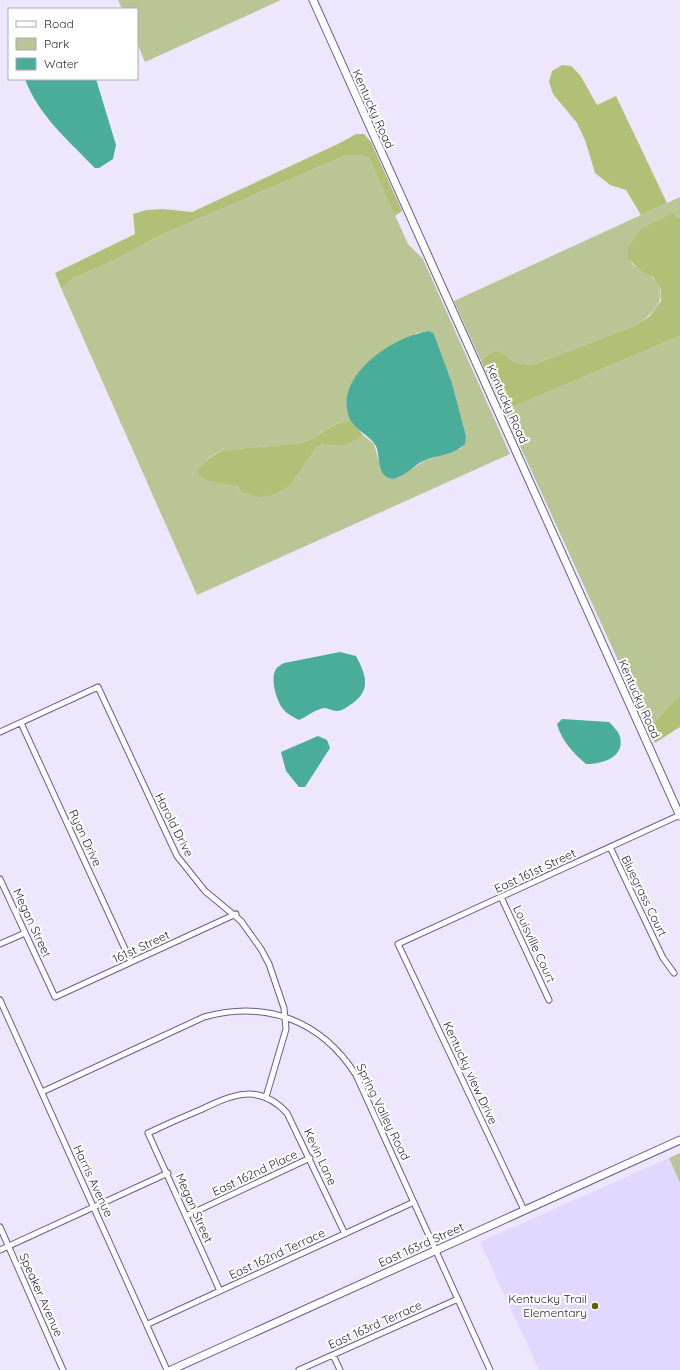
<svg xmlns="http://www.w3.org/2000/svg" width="680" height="1370" font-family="Quicksand,sans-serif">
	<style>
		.built { fill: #e2d7fe }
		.green { fill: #bac595; fill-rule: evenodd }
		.forest { fill: #b2c077 }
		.water { fill: #49ad99 }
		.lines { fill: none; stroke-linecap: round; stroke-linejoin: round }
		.street-casing { stroke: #6c5d8e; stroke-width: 7 }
		.secondary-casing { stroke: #6c5d8e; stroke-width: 9 }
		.street { stroke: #fff; stroke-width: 5 }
		.secondary { stroke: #fff; stroke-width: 7 }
		.poi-dot { fill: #576406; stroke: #fff; stroke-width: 1.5 }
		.labels { text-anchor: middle; stroke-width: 4; stroke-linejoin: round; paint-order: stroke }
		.street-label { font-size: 12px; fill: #2f283e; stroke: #fff }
		.poi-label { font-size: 12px; fill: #2f283e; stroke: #fff; text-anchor: end }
	</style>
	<rect width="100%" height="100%" fill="#ede6fd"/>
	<path class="built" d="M669,1158L680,1183V1370H539L480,1242Z"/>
	<path class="green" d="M118,0H281L145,62L137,43V9H122Z
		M360,155L369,158L408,244L423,259L510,454L197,595L61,288L74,278L113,261L161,235L345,156ZM429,331L435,337L452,383L466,436L462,448L424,461L398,478L381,469L374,444L363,435C350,445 331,439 317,447L291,484L283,491L272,495L244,493L206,460L216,453L226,450L301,443L310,440L336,424L351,420L349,417L416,333Z
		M680,197V219L674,213L628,247C629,273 641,265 653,278C672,298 652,315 634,326L532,365C527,364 520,364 516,362C497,354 502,342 481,361L454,301Z
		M680,336V694L649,728L504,411Z
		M680,1153V1183L669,1158Z"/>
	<path class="forest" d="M562,65L571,66L580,75L597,105L616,96L667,203L641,215L626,190L610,185L595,173L585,140L577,123L553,94L549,82L552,71Z
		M356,134H364L371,142L402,211L395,216L369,158L360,155L345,156L161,235L113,261L74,278L61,288L55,273L135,234L133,214L146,210L163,209L192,212L342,142Z
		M674,213L680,219V336L504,411L481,361C502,342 497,354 516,362C520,364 527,364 532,365L634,326L650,316L661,301V290L653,277L638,269L628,258V247L642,228Z
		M351,420L363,435L358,439L343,445L323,444L317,447L291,484L283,491L272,495L260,497L243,493L237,486L209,481L199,475L198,471C206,459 213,454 226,450L301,443L310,440L336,424Z
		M680,694V727L655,743L649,728Z"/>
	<path class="water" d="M25,79H96L116,145L113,159L99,168H95C69,141 38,115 25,79Z
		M429,331L433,333L435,337L452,383L466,436L465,444C454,455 437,455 423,461C414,465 400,482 389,478C377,474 380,455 376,446C369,434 355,431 349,417C334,375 394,336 429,331Z
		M340,652L356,656C365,673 372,689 353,703C348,706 343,711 337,711C332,711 329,708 324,708C314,710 308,716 299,720C293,717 287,714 283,709C276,700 270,678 276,669C278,666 281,665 284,663Z
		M562,719L609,722C613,726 619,732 620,737C625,758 602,764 586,764C573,753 562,741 557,724Z
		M318,736L327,740L330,748L305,787H299L286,771L281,752Z"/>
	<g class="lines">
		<defs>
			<path id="street" d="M21,723L131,962
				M0,732L98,687L177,856L205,891L241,921L261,949L269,964L284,1008L286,1029L266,1097
				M610,847L663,958L674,973
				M0,879L55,997L236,914
				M501,897L549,1000
				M0,944L25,933
				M0,1000L167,1370
				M42,1092L204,1017C266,1000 321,1020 356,1075L490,1370
				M524,1210L398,944L680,815
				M186,1216L310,1158
				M0,1227L63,1370
				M0,1250L168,1173
				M220,1291L148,1133C165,1125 183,1117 200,1110C232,1095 258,1082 287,1113L345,1234
				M148,1324L414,1202
				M333,1355L340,1370
				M299,1370L458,1299"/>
			<path id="secondary" d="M313,0L680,816
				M171,1370L680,1140"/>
		</defs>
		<use href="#street" class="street-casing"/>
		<use href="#secondary" class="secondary-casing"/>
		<use href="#street" class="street"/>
		<use href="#secondary" class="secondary"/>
	</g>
	<circle class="poi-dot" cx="595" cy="1306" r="4"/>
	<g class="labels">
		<g class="street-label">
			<text transform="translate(373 109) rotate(66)" y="4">Kentucky Road</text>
			<text transform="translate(507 404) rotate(66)" y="4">Kentucky Road</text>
			<text transform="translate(639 699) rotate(66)" y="4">Kentucky Road</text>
			<text transform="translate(174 825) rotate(63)" y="4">Harold Drive</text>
			<text transform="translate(85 838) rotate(65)" y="4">Ryan Drive</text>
			<text transform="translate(535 871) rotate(-25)" y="4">East 161st Street</text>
			<text transform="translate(644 896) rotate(64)" y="4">Bluegrass Court</text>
			<text transform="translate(32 923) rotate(65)" y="4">Megan Street</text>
			<text transform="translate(534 944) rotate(65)" y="4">Louisville Court</text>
			<text transform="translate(141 947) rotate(-25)" y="4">161st Street</text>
			<text transform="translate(470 1073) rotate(65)" y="4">Kentucky view Drive</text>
			<text transform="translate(383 1112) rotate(64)" y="4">Spring Valley Road</text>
			<text transform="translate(320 1157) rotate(65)" y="4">Kevin Lane</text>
			<text transform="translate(255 1173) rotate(-25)" y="4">East 162nd Place</text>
			<text transform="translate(93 1181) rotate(65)" y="4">Harris Avenue</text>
			<text transform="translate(194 1208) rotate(66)" y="4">Megan Street</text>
			<text transform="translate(421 1245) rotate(-24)" y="4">East 163rd Street</text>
			<text transform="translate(277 1254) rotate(-25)" y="4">East 162nd Terrace</text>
			<text transform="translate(41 1295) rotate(66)" y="4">Speaker Avenue</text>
			<text transform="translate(375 1325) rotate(-24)" y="4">East 163rd Terrace</text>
		</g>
		<g class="poi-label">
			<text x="587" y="1303">Kentucky Trail<tspan x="587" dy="14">Elementary</tspan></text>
		</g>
	</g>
	<rect x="8" y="8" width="130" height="72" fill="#ffffff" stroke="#aca9b2"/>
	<rect x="16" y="21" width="20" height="6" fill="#ffffff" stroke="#aca9b2"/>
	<text x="44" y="28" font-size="12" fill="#2f283e">Road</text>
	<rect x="16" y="38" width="20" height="12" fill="#bac595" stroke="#aca9b2"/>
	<text x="44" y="48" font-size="12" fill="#2f283e">Park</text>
	<rect x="16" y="58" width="20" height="12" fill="#49ad99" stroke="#aca9b2"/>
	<text x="44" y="68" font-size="12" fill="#2f283e">Water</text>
</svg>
